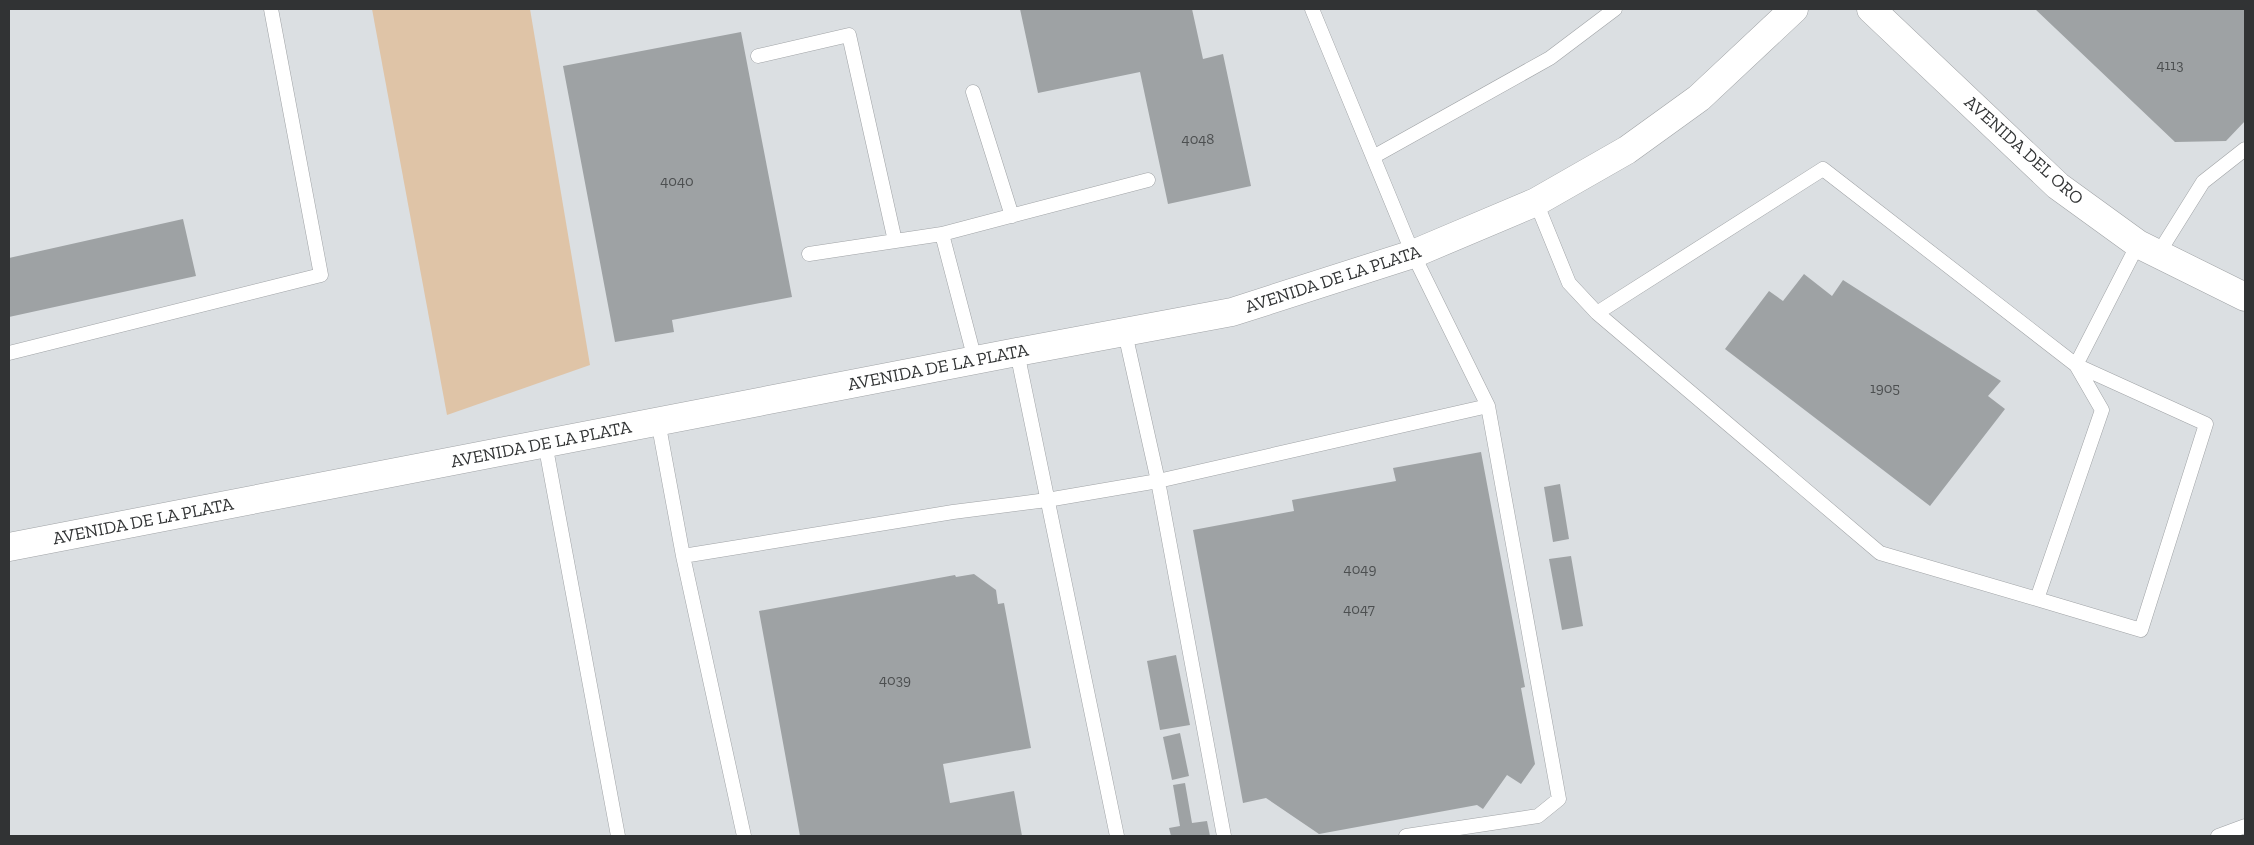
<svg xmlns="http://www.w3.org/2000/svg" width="2254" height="845" font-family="'Zilla Slab',serif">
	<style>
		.green { fill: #dfc4a7 }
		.building { fill: #9ea2a4 }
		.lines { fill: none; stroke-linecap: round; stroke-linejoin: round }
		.service-casing { stroke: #a0a3a6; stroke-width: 15 }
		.tertiary-casing { stroke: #a0a3a6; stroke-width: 29 }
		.service { stroke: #fff; stroke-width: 14 }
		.tertiary { stroke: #fff; stroke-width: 28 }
		.labels { text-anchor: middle; stroke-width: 4; stroke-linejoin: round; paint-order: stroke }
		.number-label { font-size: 15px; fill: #4c4f50 }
		.street-label { font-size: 18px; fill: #313334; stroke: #fff }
	</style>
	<rect width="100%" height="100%" fill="#dbdfe2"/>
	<path class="green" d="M372,9H530L590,365L447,415Z"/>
	<path class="building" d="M1020,9H1192L1203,59L1223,54L1251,186L1168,204L1140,72L1038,93Z
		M2035,9H2245V121L2226,141L2175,142Z
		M741,32L792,297L672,320L674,332L615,342L563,66Z
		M183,219L196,276L9,317V258Z
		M1804,274L1832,296L1843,280L2001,381L1988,396L2005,409L1930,506L1725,349L1769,291L1783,301Z
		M1481,452L1525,687L1521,688L1535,764L1521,784L1507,775L1483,809L1477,805L1319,834L1266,798L1243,803L1193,530L1294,511L1292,500L1396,481L1393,468Z
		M1560,484L1569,539L1553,542L1544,487Z
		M1571,556L1583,626L1562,630L1549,559Z
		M974,574L996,590L998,604L1004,603L1031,748L943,764L950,803L1014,791L1022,836H800L759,611L955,575L956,577Z
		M1176,655L1190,725L1160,730L1147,661Z
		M1180,733L1189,776L1172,780L1163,737Z
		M1185,783L1192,823L1207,821L1210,836H1171L1169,828L1180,826L1173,785Z"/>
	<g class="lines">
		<defs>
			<path id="service" d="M758,56L849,35L895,241
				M973,92L1012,216
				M1373,157L1550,58L1615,9
				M1536,202L1569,283L1597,313
				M809,254L942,234
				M2158,254L2203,182L2245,149
				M1125,333L1158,481L1224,836
				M1017,352L1117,836
				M9,353L321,275L271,9
				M975,360L942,234L1148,180
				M2076,365L2102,410L2037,599L1880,553L1597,313L1823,169L2076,365L2138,244
				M658,421L683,556L953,512L1047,500L1158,481L1488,406L1413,254L1312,9
				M545,443L618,836
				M683,556L744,836
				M2037,599L2141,630L2206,424L2076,365
				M1406,836L1538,816L1559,799L1488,406
				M2218,836L2245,826"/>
			<path id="tertiary" d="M1871,9L2058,186L2138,244L2245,297
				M9,547L1017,352L1232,312L1413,254L1536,202L1627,150L1699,98L1794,9"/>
		</defs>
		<use href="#service" class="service-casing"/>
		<use href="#tertiary" class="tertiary-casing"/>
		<use href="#service" class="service"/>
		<use href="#tertiary" class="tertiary"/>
	</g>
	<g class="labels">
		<g class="number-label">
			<text x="2170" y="70">4113</text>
			<text x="1198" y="144">4048</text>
			<text x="677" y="186">4040</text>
			<text x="1885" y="393">1905</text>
			<text x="1360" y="574">4049</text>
			<text x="1359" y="614">4047</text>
			<text x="895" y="685">4039</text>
		</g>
		<g class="street-label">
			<text transform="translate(2024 150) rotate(42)" y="6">AVENIDA DEL ORO</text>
			<text transform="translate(1333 279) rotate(-18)" y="6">AVENIDA DE LA PLATA</text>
			<text transform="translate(938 367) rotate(-11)" y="6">AVENIDA DE LA PLATA</text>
			<text transform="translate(541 444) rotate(-11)" y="6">AVENIDA DE LA PLATA</text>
			<text transform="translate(143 521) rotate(-11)" y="6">AVENIDA DE LA PLATA</text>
		</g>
	</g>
	<rect width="2254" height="845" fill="none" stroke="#313334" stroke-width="20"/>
</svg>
